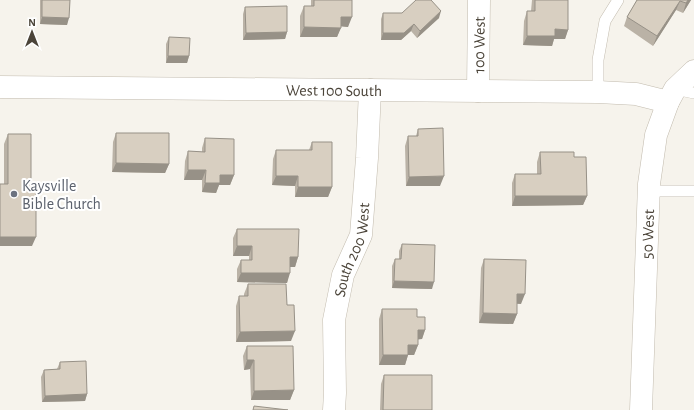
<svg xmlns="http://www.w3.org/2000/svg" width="694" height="410" font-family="'Alegreya Sans',sans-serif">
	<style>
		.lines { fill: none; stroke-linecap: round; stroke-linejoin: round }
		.service-casing { stroke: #c2bbae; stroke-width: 12 }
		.minor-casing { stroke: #c2bbae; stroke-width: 23 }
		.tertiary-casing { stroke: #c2bbae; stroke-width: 23 }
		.service { stroke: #fff; stroke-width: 11 }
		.minor { stroke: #fff; stroke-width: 22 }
		.tertiary { stroke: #fff; stroke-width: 22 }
		.wall { fill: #bab2a6 }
		.shaded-wall { fill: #979187 }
		.building { fill: #d8cfc1; stroke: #979187 }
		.worship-dot { fill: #6b7280; stroke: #fff; stroke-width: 1.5 }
		.labels { text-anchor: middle; stroke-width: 4; stroke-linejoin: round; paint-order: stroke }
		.street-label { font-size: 16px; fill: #4b4439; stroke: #fff }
		.worship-label { font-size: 16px; fill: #5b616d; stroke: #fff; text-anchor: start }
	</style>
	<rect width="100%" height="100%" fill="#f6f3ec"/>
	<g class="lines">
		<defs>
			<path id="service" d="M675,89L694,93
				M598,92V60L605,21L618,0
				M649,191H694"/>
			<g id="minor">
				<path id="s1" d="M0,87L598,92L636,94L668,102"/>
				<path id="s2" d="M478,91L479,0"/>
				<path id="s3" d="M334,410L335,393L334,320L343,275L361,235L367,158L370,90"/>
			</g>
			<g id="tertiary">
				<path id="s4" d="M641,410L649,184L656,135L668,102L675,89L694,71"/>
			</g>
		</defs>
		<use href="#service" class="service-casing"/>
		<use href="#minor" class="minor-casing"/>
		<use href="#tertiary" class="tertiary-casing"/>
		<use href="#service" class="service"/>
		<use href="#minor" class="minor"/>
		<use href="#tertiary" class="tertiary"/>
	</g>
	<path class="wall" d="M40,0H70L67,25L40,24Z
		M311,0H352L348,27L341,26L337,37H300V16L304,6H311Z
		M532,0H568V30L565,39H554L552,46L523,45L524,21L527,11H531Z
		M637,0H691L683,13L676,10L653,46L624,26L627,17Z
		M245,7L287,32L285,39L243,40V14Z
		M383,13L439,18L417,38L411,31L401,40H381V19Z
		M169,37L189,56L187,63H166V44Z
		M418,129L440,186H406L405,146L408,136H416Z
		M116,133L169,164L165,173L112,172L113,142Z
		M8,134L31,185L32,246H0L4,184V144Z
		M205,138L234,175L230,185H219L216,193L202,192V180H184L185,161L188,151L202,152V148Z
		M312,142L332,187L328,197H295V186L272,185L273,159L276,150H309Z
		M540,152L574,157L587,196L583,205L512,206V183L515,174H537V162Z
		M237,229L298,257L295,267H290L287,283L237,282V269L241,260H249V256H233V238Z
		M402,244L432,289L392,288V266L395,259H399V251Z
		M484,259L521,304H517V314L513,324L479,323L481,268Z
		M248,284L287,305L291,341L236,342V306L239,296H244V294Z
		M382,309L417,317L425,330L422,339H418V345L414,355H408L405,365H379V319Z
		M247,346L294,390L290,400H251L250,369L244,370L243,356Z
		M60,362L87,394L85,401L42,402L41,377L44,370L57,369Z
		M384,375L432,410H380L381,384Z"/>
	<path class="shaded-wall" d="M688,0H691L683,13L686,3Z
		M680,1L676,10L653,46L657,36Z
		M441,11L439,18L417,38L420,31Z
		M42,17L69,18L67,25L40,24Z
		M341,17H352L348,27L337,26Z
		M414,24L411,31L401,40H381L383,33Z
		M304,27L341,28L337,37H300Z
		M555,29L568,30L565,39H554L552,46L523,45L527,36Z
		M287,32L285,39L243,40L246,33Z
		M168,56H189L187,63H166Z
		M116,163L169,164L165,173L112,172Z
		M188,170H206L202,180H184Z
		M220,175H234L230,185H219L216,193L202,192L205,183Z
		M276,176H298L295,186L272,185Z
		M444,176L440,186H406L409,177Z
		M298,187H332L328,197H295Z
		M515,196H587L583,205L512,206Z
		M0,237H36L32,246H0Z
		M237,246H252L249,256H233Z
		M290,257H298L295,267H287Z
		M241,273H290L287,283L237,282Z
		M394,281L434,282L432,289L392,288Z
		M517,294H525L521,304L514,303Z
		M483,313L517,314L513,324L479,323Z
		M418,330H425L422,339L414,340Z
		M295,331L291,341L236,342L240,332Z
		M408,345H418L414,355H405Z
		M383,355H408L405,365H379Z
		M247,360H254L250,369L244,370Z
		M294,390L290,400H251L254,391Z
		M87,394L85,401L42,402L45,396Z"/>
	<path class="building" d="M42,0H70L69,18L42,17Z
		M314,0H352V17H341V28L304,27V6H314Z
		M416,0H431L441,11L420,31L414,24L404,33H383V13H402Z
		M535,0H568V30L555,29V36H527V11H535Z
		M637,0H688L686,3L680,1L657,36L627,17Z
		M287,6V32L246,33L245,7Z
		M169,37L190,38L189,56H168Z
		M443,128L444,176L409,177L408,136H418V129Z
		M116,133H169V164L116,163Z
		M8,134H31V185H36V237H0V184H8Z
		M205,138L234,139V175H220V183H205L206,170H188V151L205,152Z
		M312,142H332V187H298V176H276V150H312Z
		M540,152H574V157H586L587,196H515V174H541Z
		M237,229H299L298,257H290V273H241V260H252V246H237Z
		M402,244L435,245L434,282L394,281L395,259H401Z
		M484,259L526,260L525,294H517V314L483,313Z
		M248,284H286L287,305H294L295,331L240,332L239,296H248Z
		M382,309H417V317H425V330H418V345H408V355H383Z
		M247,346H293L294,390L254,391V360H247Z
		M86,361L87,394L45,396L44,370L60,369V362Z
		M384,375H432V410H383Z
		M254,406L288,410H253Z"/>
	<circle class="worship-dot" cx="14" cy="194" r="4"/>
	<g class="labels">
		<g class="street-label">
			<text dy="6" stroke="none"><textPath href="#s2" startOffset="46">100 West</textPath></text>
			<text dy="6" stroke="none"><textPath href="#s1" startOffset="334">West 100 South</textPath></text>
			<text dy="6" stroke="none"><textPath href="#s4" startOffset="176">50 West</textPath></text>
			<text dy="6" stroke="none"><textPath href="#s3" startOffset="163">South 200 West</textPath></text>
		</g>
		<g class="worship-label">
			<text x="22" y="191">Kaysville<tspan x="22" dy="18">Bible Church</tspan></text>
		</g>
	</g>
	<g transform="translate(32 32)" stroke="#ffffff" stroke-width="3" paint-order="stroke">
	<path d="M0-3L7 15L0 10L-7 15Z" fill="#4b4439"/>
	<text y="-6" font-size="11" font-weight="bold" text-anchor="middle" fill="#4b4439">N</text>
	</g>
</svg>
